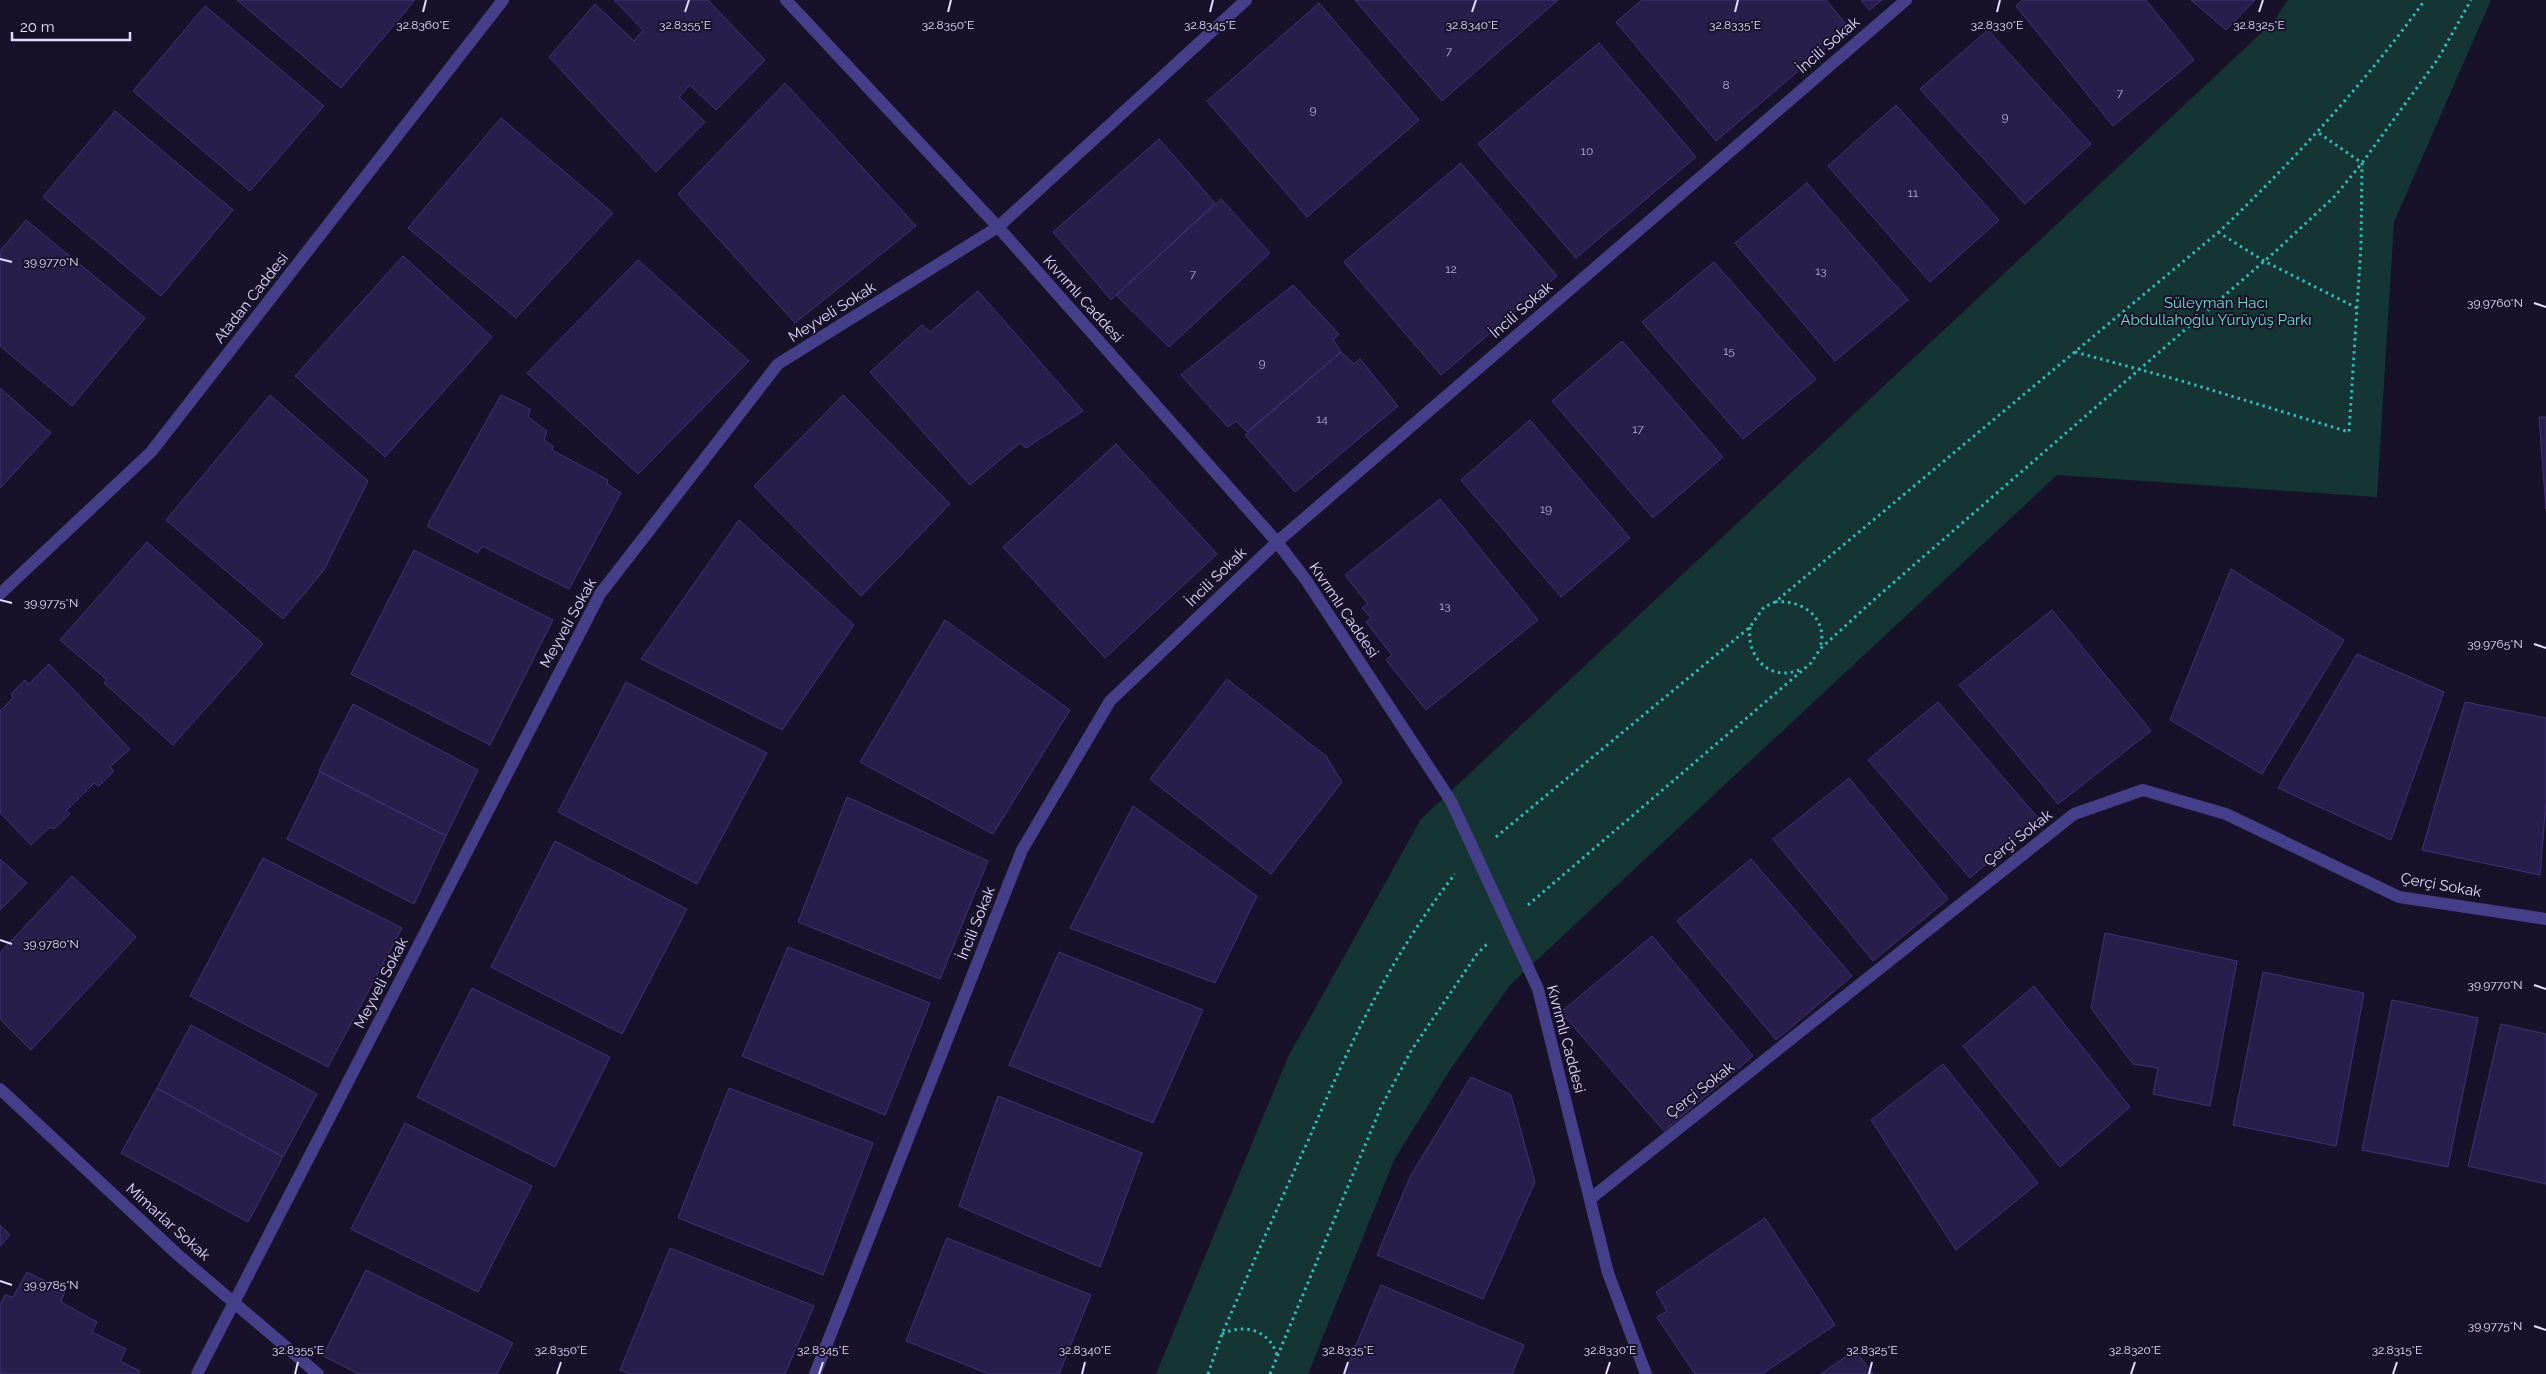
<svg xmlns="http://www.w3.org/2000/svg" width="2546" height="1374" font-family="Raleway,sans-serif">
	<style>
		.green { fill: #153434 }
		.building { fill: #291e4b; stroke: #423176 }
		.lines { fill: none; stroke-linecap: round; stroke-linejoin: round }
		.path { stroke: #34bab8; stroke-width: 3; stroke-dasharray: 2.5 4; stroke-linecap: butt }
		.minor { stroke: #453e88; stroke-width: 12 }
		.ticks { fill: none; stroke: #e2dcfe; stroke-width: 2 }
		.labels { text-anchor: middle; stroke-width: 4; stroke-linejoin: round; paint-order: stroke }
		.number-label { font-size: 12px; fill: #b4acd1 }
		.street-label { font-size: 15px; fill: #e2dcfe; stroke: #17122a }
		.park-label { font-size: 15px; fill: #68dec6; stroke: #17122a }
		.ticks-label { font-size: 12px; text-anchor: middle; fill: #e2dcfe; stroke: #17122a; stroke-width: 4; stroke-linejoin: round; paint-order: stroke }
	</style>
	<rect width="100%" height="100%" fill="#17122a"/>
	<path class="green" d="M2288,0H2491L2394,222L2377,497L2057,475L1510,985L1450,1070L1394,1160L1308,1374H1156L1288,1057L1421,819L2273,22Z"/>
	<path class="building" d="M237,0H415L341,88Z
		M614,0H708L765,60L716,110L690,85L679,97L705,122L656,172L549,57L595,4L634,41L643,30Z
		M1355,0H1558L1442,101Z
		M1642,0H1826L1849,28L1716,141L1616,22Z
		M1861,0H1882L1869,10Z
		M2023,0H2146L2194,60L2113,126L2016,6Z
		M2191,0H2255L2226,30Z
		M1319,3L1419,120L1307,217L1207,101Z
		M205,6L324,106L250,191L133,91Z
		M1988,30L2091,144L2025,204L1920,89Z
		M1599,43L1696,157L1576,258L1478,144Z
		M785,83L916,226L795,323L678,194Z
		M1896,105L1999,220L1930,282L1828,166Z
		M115,111L233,210L161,296L43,197Z
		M501,118L613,213L516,318L408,228Z
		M1159,139L1215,203L1111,300L1053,232Z
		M1461,163L1557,276L1441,375L1344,262Z
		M1807,183L1908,300L1835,361L1735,243Z
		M1221,199L1270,253L1169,347L1116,295Z
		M26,220L145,318L72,406L0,346V251Z
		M403,256L492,337L385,457L295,376Z
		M638,260L749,361L638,474L527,373Z
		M1714,262L1816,379L1743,439L1642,322Z
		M1293,285L1339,334L1333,340L1341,352L1247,432L1236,421L1228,427L1181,375Z
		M978,291L1083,411L1026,448L1020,443L970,485L870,372L922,325L930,332Z
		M1622,341L1723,457L1653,518L1552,401Z
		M1341,352L1354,364L1360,359L1398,406L1295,492L1245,435Z
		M0,388L51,433L0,488Z
		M270,395L368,481L324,570L283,619L166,520Z
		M501,395L530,409L528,417L547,431L544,440L553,446L552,450L608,480L607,484L621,493L569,589L482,546L478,553L427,526Z
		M843,395L950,504L861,596L754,486Z
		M2539,417H2546V509Z
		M1530,420L1630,538L1561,597L1461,480Z
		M1116,444L1217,554L1105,658L1003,547Z
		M1440,499L1538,620L1426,710L1386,660L1392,655L1366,622L1371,618L1362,608L1368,604L1345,575Z
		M739,520L854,625L782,730L641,659Z
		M147,542L263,644L173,745L104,683L107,680L60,640Z
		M414,550L553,620L490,745L351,674Z
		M2231,569L2344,640L2262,774L2170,720Z
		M2052,610L2151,731L2058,804L1959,685Z
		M945,620L1070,710L993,834L860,762Z
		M2357,654L2444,692L2391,840L2278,788Z
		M49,664L130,749L110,767L114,771L99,786L94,783L66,811L70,814L54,829L50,827L31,845L0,813V711L13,698L11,694L25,680L29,684Z
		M1227,679L1326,756L1342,782L1271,874L1150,779Z
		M626,682L767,753L697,884L558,812Z
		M1938,702L2039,819L1970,878L1868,760Z
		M2465,702L2546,718V801L2540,875L2422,850Z
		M353,704L478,770L446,836L319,771Z
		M320,772L446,836L414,904L287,839Z
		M1849,778L1948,899L1873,961L1773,839Z
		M847,797L988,861L940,979L798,922Z
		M1133,806L1257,896L1215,983L1070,928Z
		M555,841L687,909L622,1034L491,967Z
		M263,858L402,928L328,1067L190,996Z
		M0,859L27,883L0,910Z
		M1751,859L1852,976L1776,1040L1677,921Z
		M72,876L136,937L31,1050L0,1019V953Z
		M2105,933L2237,961L2210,1106L2153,1094L2158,1068L2133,1064L2091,1008Z
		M1652,936L1753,1056L1664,1131L1561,1012Z
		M788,947L930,1003L885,1115L742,1056Z
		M1059,952L1203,1010L1153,1123L1009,1065Z
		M2263,972L2364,993L2336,1146L2233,1125Z
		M2034,986L2130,1107L2060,1167L1963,1046Z
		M472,988L610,1057L555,1167L417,1097Z
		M2392,1000L2478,1018L2448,1167L2362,1150Z
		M2501,1024L2546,1034V1184L2468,1166Z
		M191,1025L317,1094L283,1157L157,1088Z
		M1943,1064L2038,1183L1956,1250L1871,1120Z
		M1471,1077L1511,1095L1535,1182L1483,1299L1377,1255L1411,1175Z
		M157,1088L283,1157L248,1222L121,1153Z
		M729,1088L873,1143L823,1275L678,1218Z
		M998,1096L1142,1153L1100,1267L959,1206Z
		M405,1123L532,1186L478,1292L351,1229Z
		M1765,1218L1835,1325L1762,1374H1695L1657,1317L1667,1311L1656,1292Z
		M0,1225L10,1235L0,1246Z
		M947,1238L1091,1295L1059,1374H989L906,1341Z
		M670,1248L814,1306L785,1374H630L620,1370Z
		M366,1270L513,1343L497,1374H359L323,1356Z
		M27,1272L65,1291L61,1302L97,1322L92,1332L126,1349L120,1361L140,1371L138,1374H0V1305L5,1295L13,1297Z
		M1381,1285L1524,1345L1512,1374H1344Z
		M1855,1350L1873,1374H1821Z"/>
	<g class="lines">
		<path class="path" d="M2218,232L2264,261L2357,308
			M2075,352L2182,381L2349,432L2361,246L2362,163L2316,131
			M1775,602C1802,599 1829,618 1820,648
			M1750,627C1746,656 1769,682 1799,670
			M1496,837L1750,627L1764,607L1775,602L2221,230C2295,159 2365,83 2425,0
			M1528,905L1811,663L1820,649L1877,597L2277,250L2335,196L2362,163L2438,59L2471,0
			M1222,1334C1245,1323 1269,1330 1277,1355
			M1208,1374L1222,1334C1250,1270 1278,1206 1307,1143C1350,1044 1388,960 1455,874
			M1270,1374L1381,1107L1411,1051L1477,954L1487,944"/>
		<path class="minor" d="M786,0L998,227L1277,542L1306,580L1451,801L1538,989L1608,1273L1646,1374
			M0,594L151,452L503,0
			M0,1089L178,1255L318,1374
			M1590,1199L2074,814L2143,790L2226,814L2399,897L2546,919
			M197,1374L600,594L778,364L998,227L1246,0
			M815,1374L1022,850L1110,701L1277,542L1906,0"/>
	</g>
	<path class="ticks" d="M423,12L426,0M685,12L689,0M948,12L951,0M1210,12L1213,0M1472,12L1476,0M1735,12L1738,0M1997,12L2000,0M2259,12L2263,0M0,259L12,262M2534,303L2546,307M0,600L12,603M2534,644L2546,648M0,940L12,944M2534,985L2546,989M0,1281L12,1285M2534,1326L2546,1330M295,1374L298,1362M557,1374L561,1362M819,1374L823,1362M1082,1374L1085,1362M1344,1374L1348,1362M1606,1374L1610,1362M1869,1374L1872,1362M2131,1374L2135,1362M2393,1374L2397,1362"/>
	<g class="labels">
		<g class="number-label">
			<text x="1449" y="55">7</text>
			<text x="1726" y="89">8</text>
			<text x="2120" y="97">7</text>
			<text x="1313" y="114">9</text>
			<text x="2005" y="121">9</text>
			<text x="1587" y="155">10</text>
			<text x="1913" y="197">11</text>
			<text x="1451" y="273">12</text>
			<text x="1821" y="275">13</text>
			<text x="1193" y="278">7</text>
			<text x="1729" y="355">15</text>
			<text x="1262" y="367">9</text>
			<text x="1322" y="423">14</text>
			<text x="1638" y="433">17</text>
			<text x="1546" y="513">19</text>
			<text x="1445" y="610">13</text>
		</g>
		<g class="street-label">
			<text transform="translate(1828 45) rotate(-41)" y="5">İncili Sokak</text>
			<text transform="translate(251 298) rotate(-52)" y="5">Atadan Caddesi</text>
			<text transform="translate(1083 299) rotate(48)" y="5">Kıvrımlı Caddesi</text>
			<text transform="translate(1521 310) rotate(-41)" y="5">İncili Sokak</text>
			<text transform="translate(832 312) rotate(-32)" y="5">Meyveli Sokak</text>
			<text transform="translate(1216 577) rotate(-44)" y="5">İncili Sokak</text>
			<text transform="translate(1344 610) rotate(56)" y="5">Kıvrımlı Caddesi</text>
			<text transform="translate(568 623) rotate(-61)" y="5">Meyveli Sokak</text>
			<text transform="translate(2018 838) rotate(-38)" y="5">Çerçi Sokak</text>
			<text transform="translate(2441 885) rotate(10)" y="5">Çerçi Sokak</text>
			<text transform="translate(976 923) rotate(-68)" y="5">İncili Sokak</text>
			<text transform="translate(381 983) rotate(-63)" y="5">Meyveli Sokak</text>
			<text transform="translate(1566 1039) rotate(75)" y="5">Kıvrımlı Caddesi</text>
			<text transform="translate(1700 1090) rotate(-38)" y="5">Çerçi Sokak</text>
			<text transform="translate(168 1222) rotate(42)" y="5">Mimarlar Sokak</text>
		</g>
		<g class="park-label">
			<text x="2216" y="308">Süleyman Hacı<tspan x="2216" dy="17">Abdullahoğlu Yürüyüş Parkı</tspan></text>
		</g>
	</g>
	<g class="ticks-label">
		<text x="423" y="29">32.8360°E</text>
		<text x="685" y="29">32.8355°E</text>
		<text x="948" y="29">32.8350°E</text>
		<text x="1210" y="29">32.8345°E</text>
		<text x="1472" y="29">32.8340°E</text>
		<text x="1735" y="29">32.8335°E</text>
		<text x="1997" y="29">32.8330°E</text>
		<text x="2259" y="29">32.8325°E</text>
		<text x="51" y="266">39.9770°N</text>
		<text x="2495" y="307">39.9760°N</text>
		<text x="51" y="607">39.9775°N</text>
		<text x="2495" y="648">39.9765°N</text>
		<text x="51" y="948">39.9780°N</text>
		<text x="2495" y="989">39.9770°N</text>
		<text x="51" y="1289">39.9785°N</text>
		<text x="2495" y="1330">39.9775°N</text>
		<text x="298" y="1354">32.8355°E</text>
		<text x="561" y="1354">32.8350°E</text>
		<text x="823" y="1354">32.8345°E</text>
		<text x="1085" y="1354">32.8340°E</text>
		<text x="1348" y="1354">32.8335°E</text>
		<text x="1610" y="1354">32.8330°E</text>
		<text x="1872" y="1354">32.8325°E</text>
		<text x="2135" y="1354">32.8320°E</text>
		<text x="2397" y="1354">32.8315°E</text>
	</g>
	<path d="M12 32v8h118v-8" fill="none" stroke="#e2dcfe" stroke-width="2.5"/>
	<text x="20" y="32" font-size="15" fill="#e2dcfe" stroke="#17122a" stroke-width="4" paint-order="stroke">20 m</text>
</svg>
